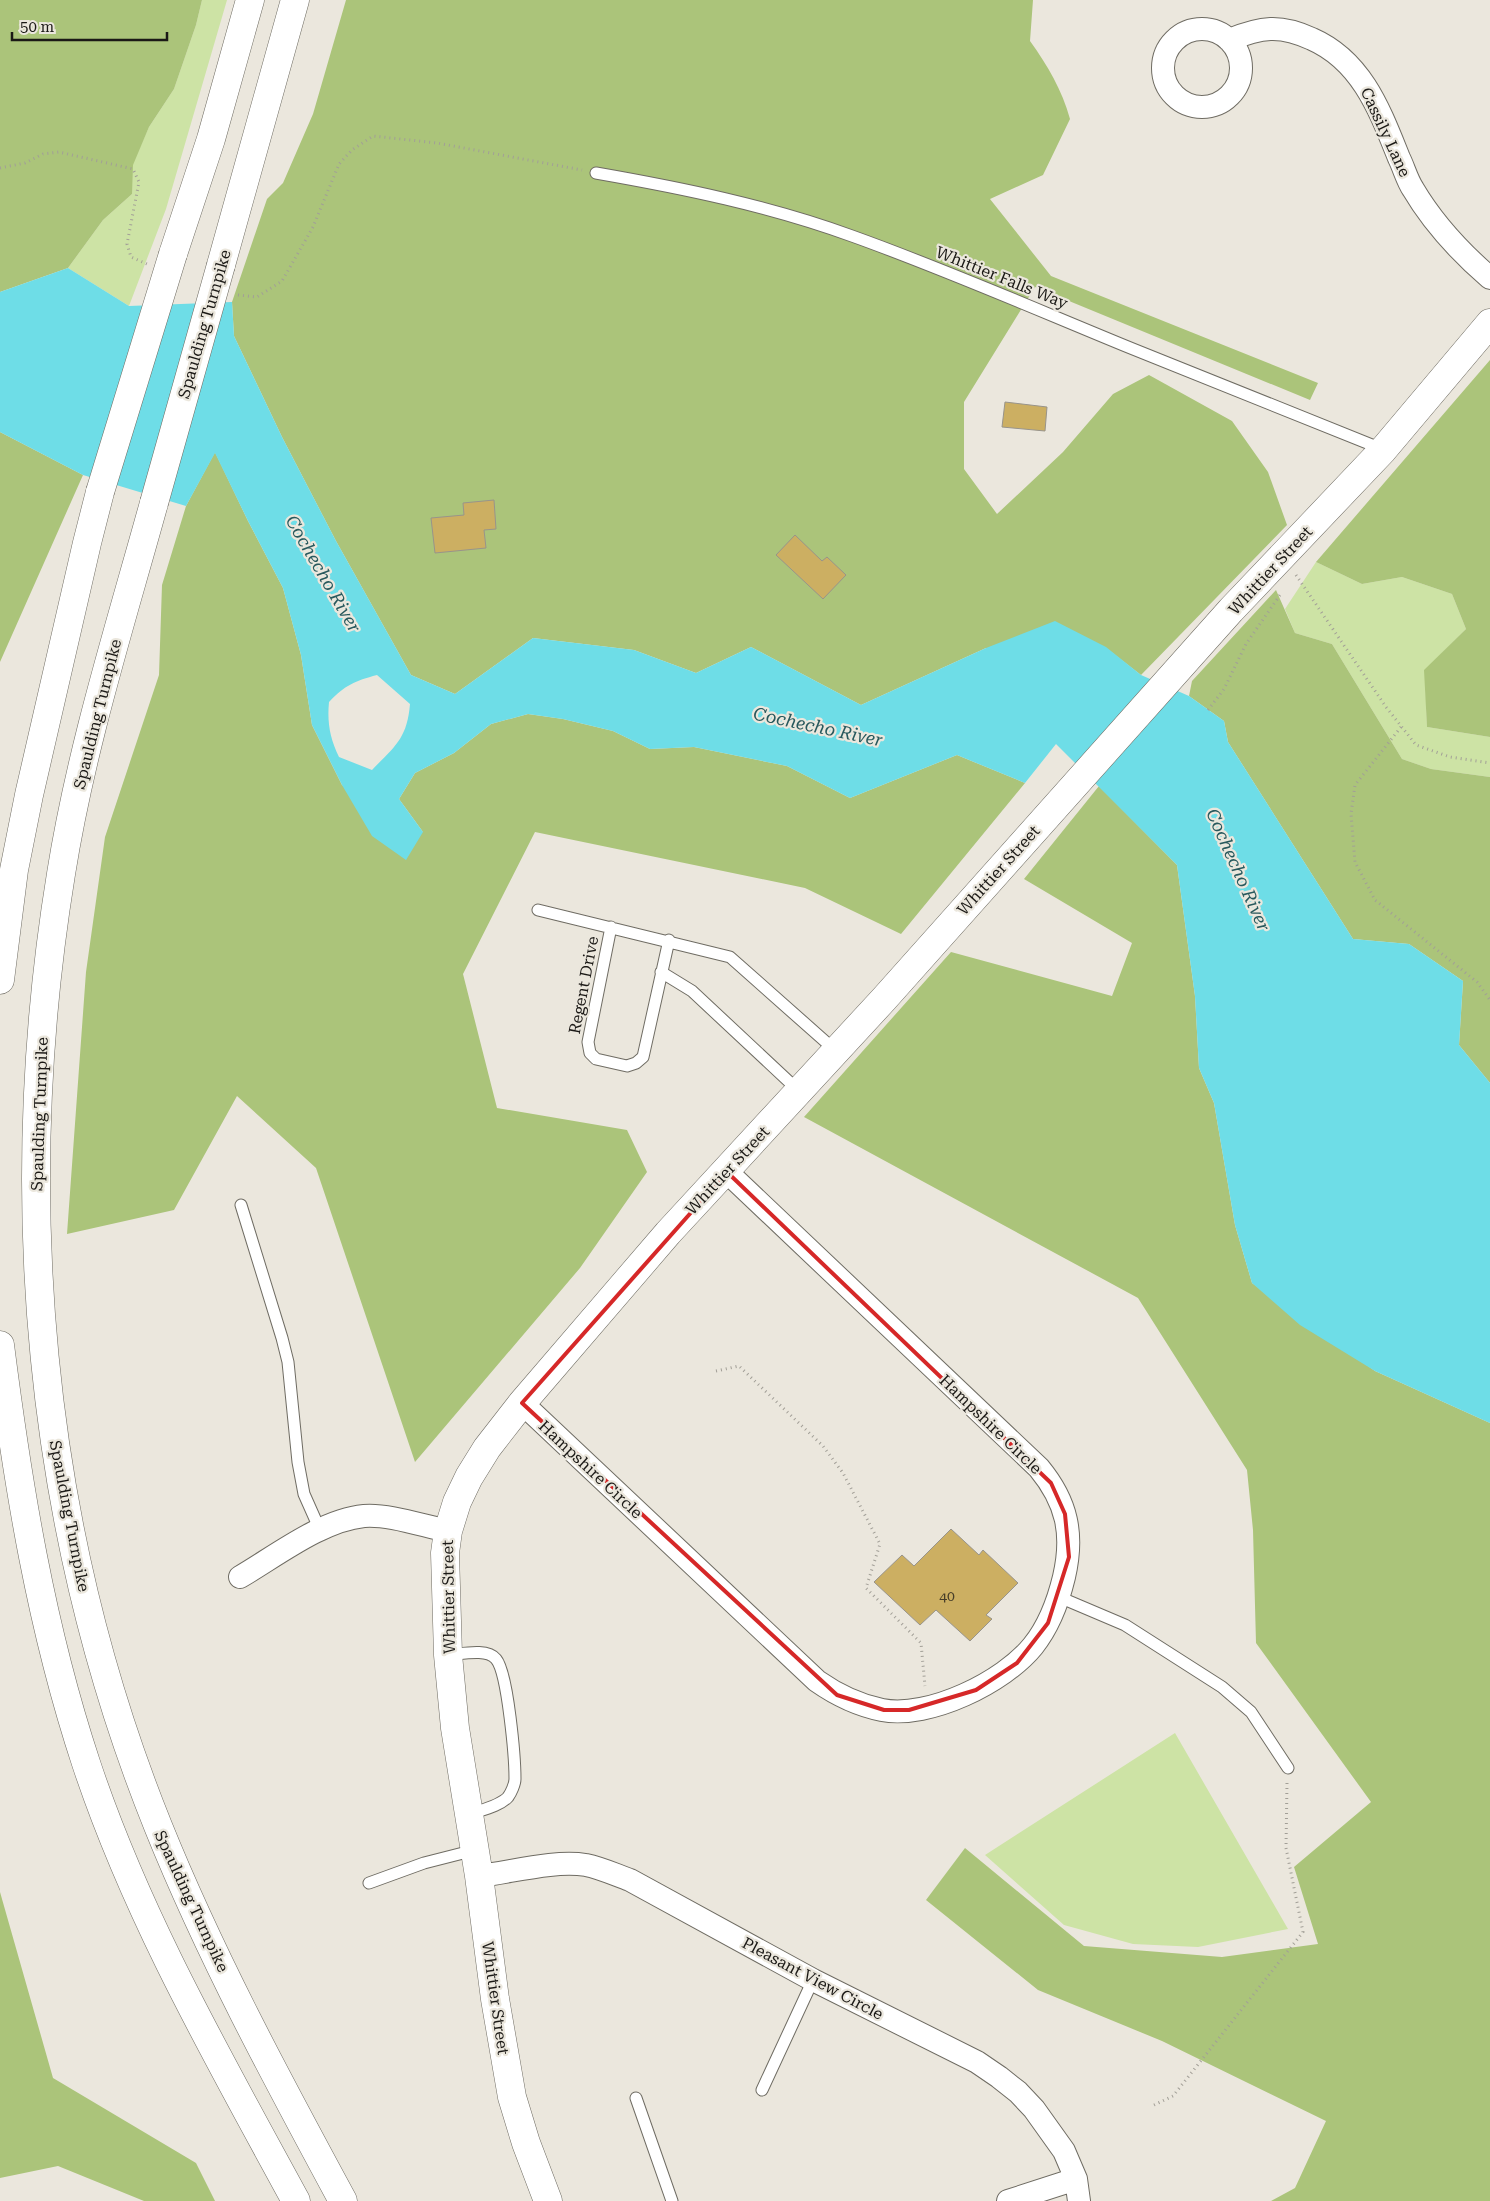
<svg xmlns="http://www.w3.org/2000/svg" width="1490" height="2201" font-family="'Roboto Serif',serif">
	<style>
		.green { fill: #cde3a5 }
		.forest { fill: #abc47a }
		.water { fill: #6edde7; fill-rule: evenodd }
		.building { fill: #ccaf62; stroke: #98948b }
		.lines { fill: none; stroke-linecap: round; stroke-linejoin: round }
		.service-casing { stroke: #6f6c63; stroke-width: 13 }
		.minor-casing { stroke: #6f6c63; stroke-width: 24 }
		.tertiary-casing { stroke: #6f6c63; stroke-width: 29 }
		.motorway-casing { stroke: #6f6c63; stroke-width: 29 }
		.path { stroke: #a29f97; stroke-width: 3; stroke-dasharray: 1 4; stroke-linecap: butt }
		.service { stroke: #fff; stroke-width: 11 }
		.minor { stroke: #fff; stroke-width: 22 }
		.tertiary { stroke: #fff; stroke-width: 28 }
		.motorway { stroke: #fff; stroke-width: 28 }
		.motorway-bridge-casing { stroke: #6f6c63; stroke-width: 29; stroke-linecap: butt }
		.motorway-bridge { stroke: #fff; stroke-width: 28 }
		.marked { fill: none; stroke: #d62828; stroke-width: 4; stroke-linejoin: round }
		.labels { text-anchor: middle; stroke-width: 4.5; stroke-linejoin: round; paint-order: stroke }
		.number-label { font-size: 14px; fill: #473e29 }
		.street-label { font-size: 16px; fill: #1b1916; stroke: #ebe7dd }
		.water-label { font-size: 18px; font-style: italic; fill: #28595d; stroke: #ebe7dd }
	</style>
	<rect width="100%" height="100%" fill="#ebe7dd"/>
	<path class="green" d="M202,0H227L166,209L129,306L68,268L103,220L132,194V165L149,127L174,89L196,25Z
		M1316,562L1362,584L1402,577L1452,594L1466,629L1425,670L1427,727L1490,737V777L1431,769L1402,759L1332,644L1295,633L1285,609Z
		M1175,1733L1288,1929L1198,1947L1133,1944L1064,1925L985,1855Z"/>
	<path class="forest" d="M0,0H202L196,25L174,89L149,127L133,165L132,194L103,220L68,268L0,292Z
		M346,0H1033L1030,41C1048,66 1062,90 1070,119L1043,175L990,199L1051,276L1318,383L1310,400L1035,287L964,402V469L997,514L1063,452L1113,394L1149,375L1232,421L1268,472L1287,525L1141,675L1106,648H986L861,705L751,647L696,673L634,650L533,638L455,694L411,675L336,541L282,437L234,336L232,302L267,199L283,183L313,114Z
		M1490,360V737L1427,727L1424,670L1466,629L1452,594L1402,577L1362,584L1316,562Z
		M0,432L83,475L0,662Z
		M215,452L248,521L283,588L301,655L312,725L342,785L423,832L399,799L415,773L454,753L491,724L528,714L563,719L613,731L650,749L694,747L787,766L850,798L957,755L1025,783L901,934L805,888L535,832L463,974L497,1108L627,1130L647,1172L580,1268L415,1462L316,1168L237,1096L174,1210L67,1234L86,972L105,837L159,675L162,585L186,506Z
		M1276,590L1295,633L1332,644L1402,759L1431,769L1490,777V1083L1459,1045L1463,981L1409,944L1353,939L1228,742L1224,721L1189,696L1192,681Z
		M1099,786L1177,865L1195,996L1199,1068L1214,1103L1235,1225L1252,1283L1375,1371L1490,1423V2201H1271L1295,2188L1326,2121L1162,2041L1038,1990L926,1900L965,1848L1084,1946L1222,1957L1318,1944L1294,1867L1371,1802L1256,1643L1253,1530L1247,1470L1138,1298L804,1117L951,952L1112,996L1132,943L1024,879Z
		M0,1892L53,2078L196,2163L215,2201H144L58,2166L0,2178Z"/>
	<path class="water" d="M68,268L129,306L232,302L234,336L282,437L336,541L411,675L455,694L533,638L634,650L696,673L751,647L861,705L986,648L1055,621L1106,647L1141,675L1189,696L1224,721L1228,742L1353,939L1409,944L1463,981L1459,1045L1490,1083V1423L1375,1371L1300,1325L1252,1283L1235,1225L1214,1103L1199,1068L1195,996L1177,865L1056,744L1025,783L957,755L850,798L787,766L694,747L650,749L613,731L563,719L528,714L491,724L454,753L415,773L399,799L423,832L406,860L372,836L342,785L312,725L301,655L283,588L248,521L215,453L186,506L83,475L0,432V292ZM377,675L410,704C407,739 395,746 372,770L339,757C330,738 327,723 329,702C345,685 355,681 377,675Z"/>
	<path class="building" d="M1005,402L1047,407L1045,431L1002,427Z
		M494,500L496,529L484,530L486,548L435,553L431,518L464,515L463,503Z
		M795,535L822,561L827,557L846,575L823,599L776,555Z
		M951,1529L979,1555L983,1550L1018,1583L986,1615L992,1619L970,1641L936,1610L920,1625L874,1582L902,1555L914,1566Z"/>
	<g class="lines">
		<defs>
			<path id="service" d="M596,173C682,188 770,206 852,236C947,270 1040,311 1133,349C1216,383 1299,416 1382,449
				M538,910L730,957L836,1051
				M611,927L588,1042L590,1053L596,1059L627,1066L636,1063L643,1057L669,940
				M661,972L692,991L800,1092
				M241,1205L282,1338L288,1362L298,1462L304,1494L320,1530
				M1059,1597L1125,1625L1222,1687L1251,1712L1288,1768
				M448,1655C462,1654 487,1648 496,1659C508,1673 515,1759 515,1779C515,1784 511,1793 508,1797C500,1806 481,1810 470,1814
				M369,1883L424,1863L475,1850
				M762,2090L813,1980
				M636,2098L672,2201"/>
			<path id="minor" d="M1163 68a39 39 0 1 1 78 0a39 39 0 1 1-78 0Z
				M1229,40C1261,27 1280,24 1312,39C1362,61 1380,111 1399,158C1404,168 1407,180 1413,189C1433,223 1460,252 1490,278
				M522,1403L817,1681C837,1695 857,1705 882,1710C929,1719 1004,1682 1033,1646C1049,1626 1058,1602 1064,1577C1074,1534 1067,1502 1039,1468L727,1172
				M240,1577C276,1556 322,1520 364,1516C389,1514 423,1526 448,1531
				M479,1876C512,1872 554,1860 586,1865C601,1868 616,1875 630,1880L813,1980L977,2062L999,2077L1018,2092L1034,2109L1064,2151L1076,2179L1079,2201
				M1008,2201L1076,2179"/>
			<path id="tertiary" d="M548,2201L526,2143L512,2097L495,1999L479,1876L455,1728L448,1655L445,1553L448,1531L457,1502L469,1477L487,1448L522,1403L668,1233L884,999L1231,610L1383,450L1490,323"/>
			<path id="motorway" d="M173,254L211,139L250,0
				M221,265L295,0
				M154,503C120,626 81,748 61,874C9,1192 37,1526 158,1826C210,1955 277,2079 343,2201
				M0,980L14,870L29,795L87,543L100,492
				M0,1345C18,1486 41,1627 86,1763C137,1917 219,2059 296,2201"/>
		</defs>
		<use href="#service" class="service-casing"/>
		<use href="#minor" class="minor-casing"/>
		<use href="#tertiary" class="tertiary-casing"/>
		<use href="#motorway" class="motorway-casing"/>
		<path class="path" d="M0,168L25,163L43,154L59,152L133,169L139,182L127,244L131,257L147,264
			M238,295L257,297L282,281L313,227L339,164L352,150L373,136L437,143L582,170
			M1296,575L1386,707L1416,745L1450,757L1490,763
			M1208,710L1224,689L1246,644L1280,595
			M1401,727L1355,785L1351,814L1355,862L1375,900L1477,982L1490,1000
			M716,1371L739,1366L823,1446L843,1473L880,1544L866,1588L921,1643L925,1686
			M1154,2105L1173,2096L1303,1932L1286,1848L1287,1782"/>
		<use href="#service" class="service"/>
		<use href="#minor" class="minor"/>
		<use href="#tertiary" class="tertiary"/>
		<use href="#motorway" class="motorway"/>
		<defs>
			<path id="motorway-bridge" d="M100,492L173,254
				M154,503L221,265"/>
		</defs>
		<use href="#motorway-bridge" class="motorway-bridge-casing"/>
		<use href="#motorway-bridge" class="motorway-bridge"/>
	</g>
	<path class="marked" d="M727,1172L1051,1483L1065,1514L1069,1557L1048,1623L1017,1663L976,1690L909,1710H884L837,1695L522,1403Z"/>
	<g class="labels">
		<g class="number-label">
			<text x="947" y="1601">40</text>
		</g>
		<g class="street-label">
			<text transform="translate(1386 132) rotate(65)" y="6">Cassily Lane</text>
			<text transform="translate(1002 277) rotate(22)" y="6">Whittier Falls Way</text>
			<text transform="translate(204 324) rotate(-74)" y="6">Spaulding Turnpike</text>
			<text transform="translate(1270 570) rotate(-47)" y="6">Whittier Street</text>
			<text transform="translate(97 714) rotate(-76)" y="6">Spaulding Turnpike</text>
			<text transform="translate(998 870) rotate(-48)" y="6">Whittier Street</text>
			<text transform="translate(583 985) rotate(-79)" y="6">Regent Drive</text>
			<text transform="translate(39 1114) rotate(-88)" y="6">Spaulding Turnpike</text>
			<text transform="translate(727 1170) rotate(-47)" y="6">Whittier Street</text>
			<text transform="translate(991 1424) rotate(44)" y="6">Hampshire Circle</text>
			<text transform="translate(591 1469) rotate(43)" y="6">Hampshire Circle</text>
			<text transform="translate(70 1516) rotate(79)" y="6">Spaulding Turnpike</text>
			<text transform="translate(448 1597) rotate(-91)" y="6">Whittier Street</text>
			<text transform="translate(192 1901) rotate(65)" y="6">Spaulding Turnpike</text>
			<text transform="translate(813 1978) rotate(28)" y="6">Pleasant View Circle</text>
			<text transform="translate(496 1998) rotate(82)" y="6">Whittier Street</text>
		</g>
		<g class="water-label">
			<text transform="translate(323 574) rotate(60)" y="6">Cochecho River</text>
			<text transform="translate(818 727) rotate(12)" y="6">Cochecho River</text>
			<text transform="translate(1238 870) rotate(66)" y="6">Cochecho River</text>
		</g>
	</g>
	<path d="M12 32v8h155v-8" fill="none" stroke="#1b1916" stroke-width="2.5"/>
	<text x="20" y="32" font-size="15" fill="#1b1916" stroke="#ebe7dd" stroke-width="4" paint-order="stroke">50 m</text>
</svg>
